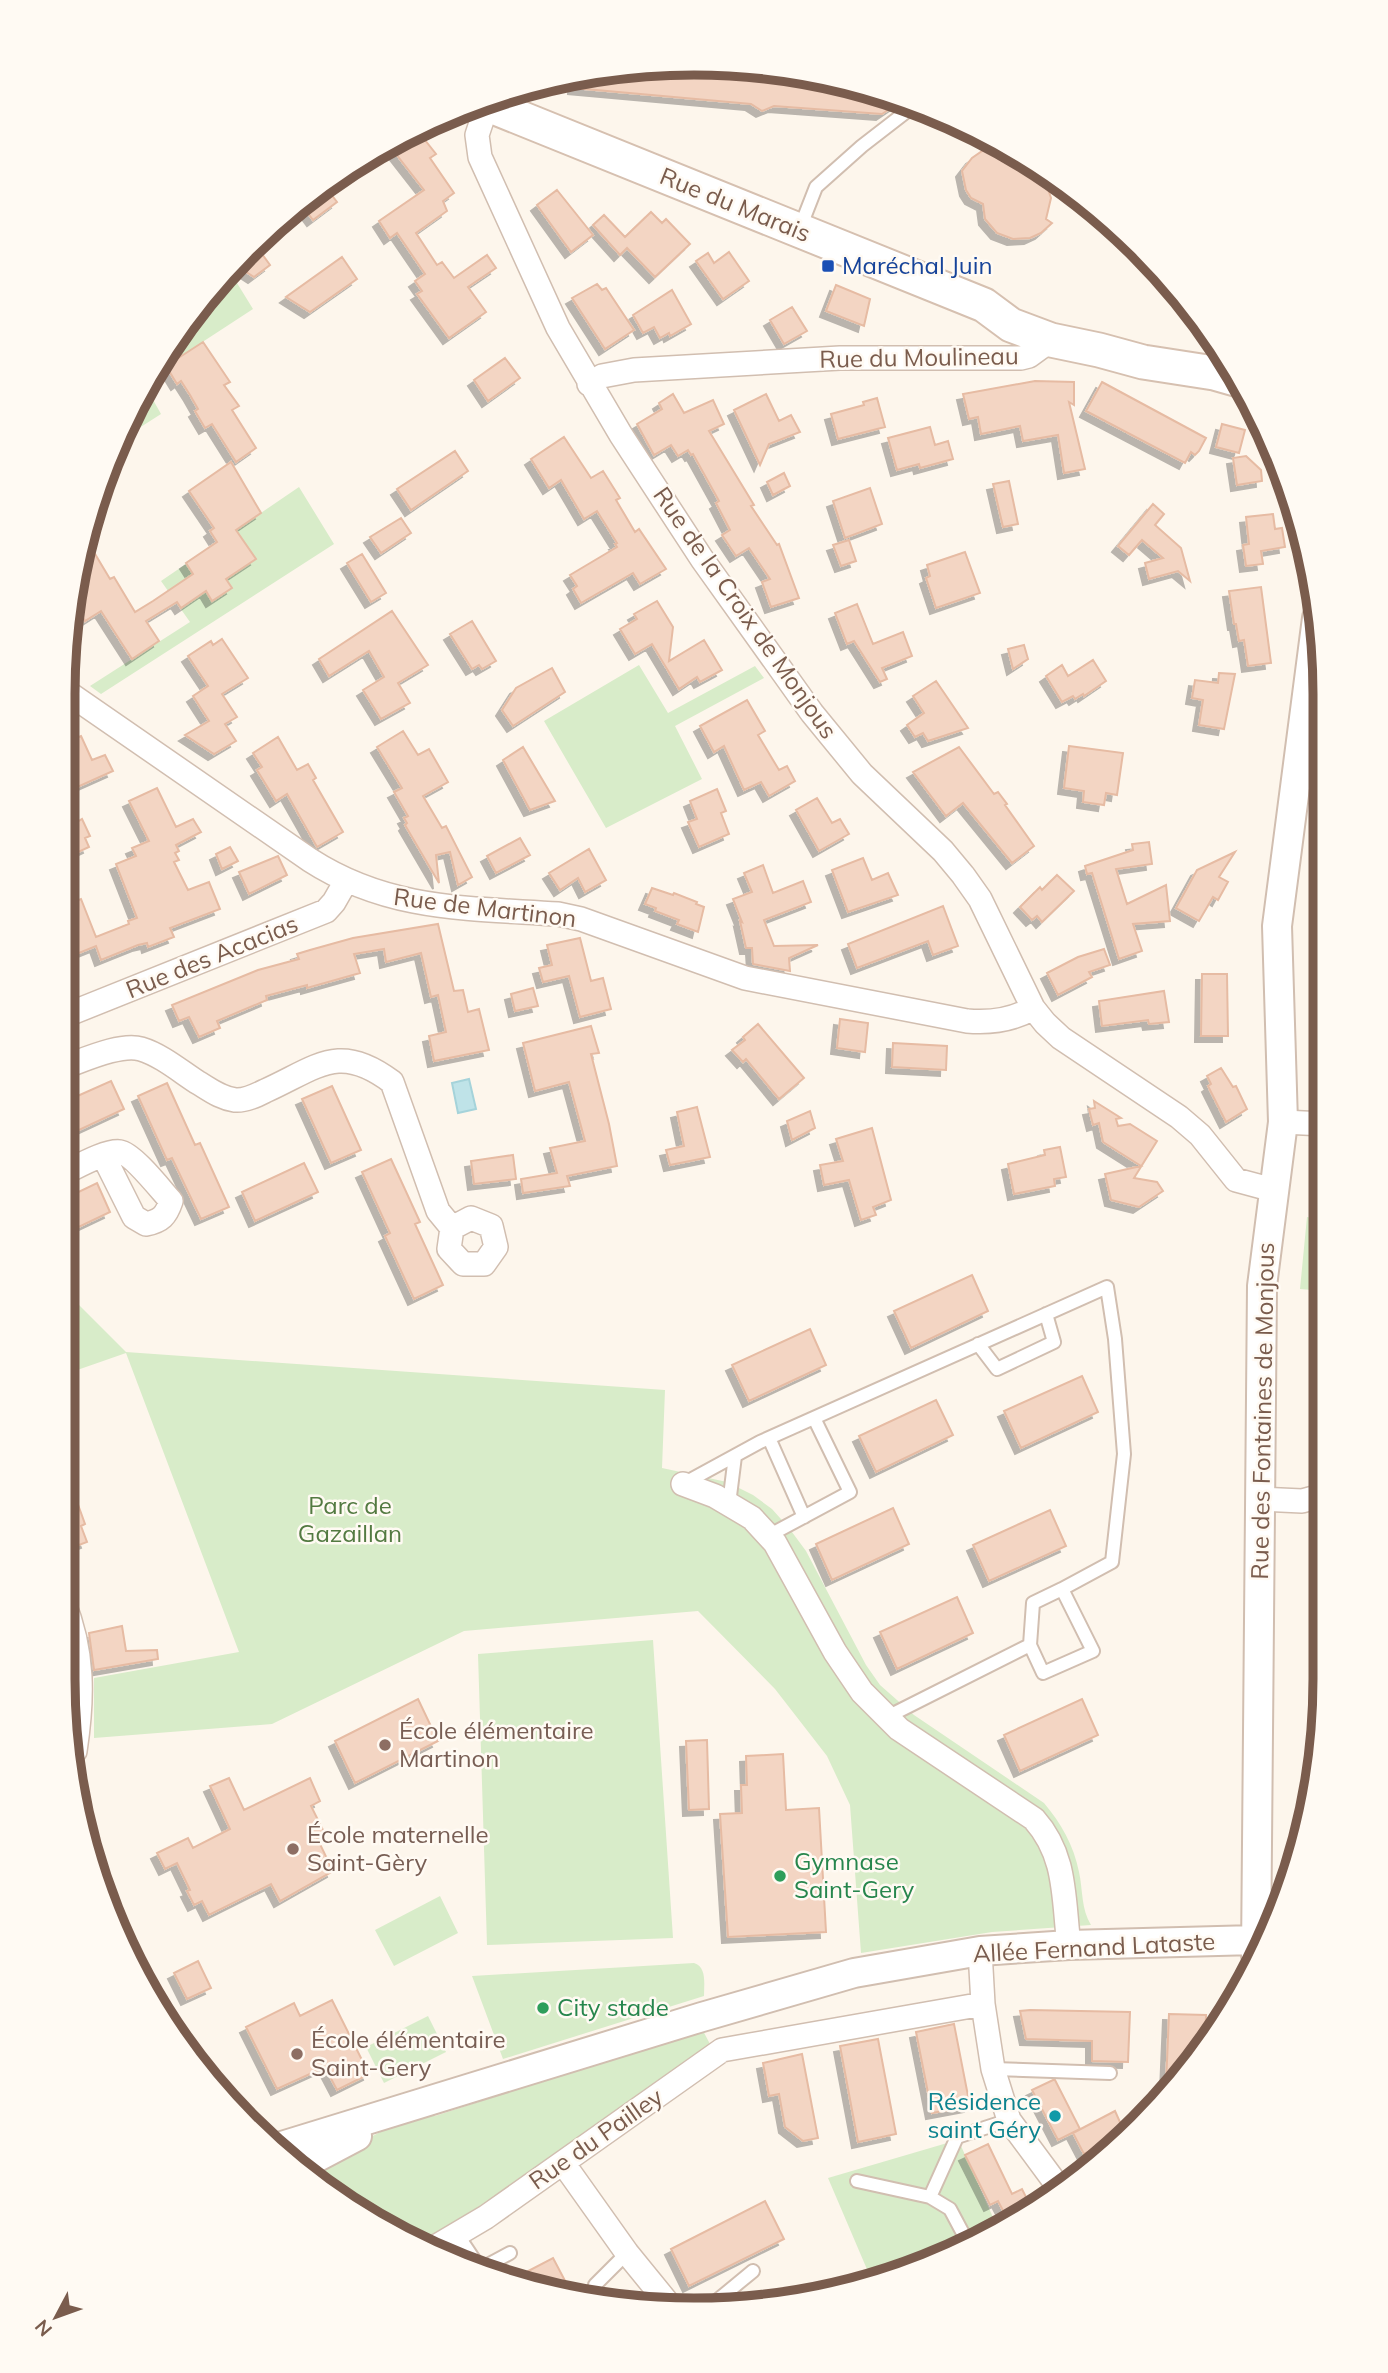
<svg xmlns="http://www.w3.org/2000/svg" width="1388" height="2373" font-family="Mulish,sans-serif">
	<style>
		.green { fill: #d8ecc9 }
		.water { fill: #bfe3e8; stroke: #a5d3da; stroke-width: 2 }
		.building { fill: #f3d5c3; stroke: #e6bba3; stroke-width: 2; filter: url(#shadow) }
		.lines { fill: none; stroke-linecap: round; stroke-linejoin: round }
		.service-casing { stroke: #d1beb0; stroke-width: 16 }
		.minor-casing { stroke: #d1beb0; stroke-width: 26 }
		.tertiary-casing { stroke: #d1beb0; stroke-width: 32 }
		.secondary-casing { stroke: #d6c0b0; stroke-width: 37 }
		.service { stroke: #fff; stroke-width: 12 }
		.minor { stroke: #fff; stroke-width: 23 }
		.tertiary { stroke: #fff; stroke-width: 28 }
		.secondary { stroke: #fff; stroke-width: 33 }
		.transit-dot { fill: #1a4fb4; stroke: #fffaf3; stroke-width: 2.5 }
		.education-dot { fill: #8d6e63; stroke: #fffaf3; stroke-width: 2.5 }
		.leisure-dot { fill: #2e9e5b; stroke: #fffaf3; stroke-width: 2.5 }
		.culture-dot { fill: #0f9aa8; stroke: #fffaf3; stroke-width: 2.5 }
		.labels { text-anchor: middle; stroke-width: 5; stroke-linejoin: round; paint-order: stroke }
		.street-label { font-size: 24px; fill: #7a5c4d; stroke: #fffaf3 }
		.transit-label { font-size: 24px; fill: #164399; stroke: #fffaf3; text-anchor: start }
		.park-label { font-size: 24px; fill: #537a41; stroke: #fffaf3 }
		.education-label { font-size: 24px; fill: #785e54; stroke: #fffaf3; text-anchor: start }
		.leisure-label { font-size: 24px; fill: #27864d; stroke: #fffaf3; text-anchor: start }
		.culture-label { font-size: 24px; fill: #0d838f; stroke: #fffaf3; text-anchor: end }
		.rim { fill: none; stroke: #7a5c4d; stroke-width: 9 }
	</style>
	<defs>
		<filter id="shadow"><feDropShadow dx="-6" dy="6" stdDeviation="0" flood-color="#0004"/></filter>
	</defs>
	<rect width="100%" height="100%" fill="#fdf6ec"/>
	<path class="green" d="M229,270L253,309L155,373L169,344Z
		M147,389L161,414L122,439Z
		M299,487L334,544L101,694L90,686L190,622L161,581Z
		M639,665L668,713L755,666L764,678L675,726L702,779L606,828L544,721Z
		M1307,1217L1313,1218V1223H1317L1318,1218L1324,1219V1291L1300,1289Z
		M64,1290L126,1352L665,1390L662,1468L727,1482L753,1495L772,1509L789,1528L806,1551L866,1665L880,1685L914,1715L1044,1803C1061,1823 1074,1846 1079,1872C1083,1890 1081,1909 1091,1925L992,1932L861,1953L850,1805L827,1756L775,1689L698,1611L464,1631L272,1724L94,1738V1678L239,1652L126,1353L63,1375Z
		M653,1640L673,1938L487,1945L478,1654Z
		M440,1896L458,1933L394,1966L375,1930Z
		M694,1963C707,1967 704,1984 704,1996L503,2059L472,1976Z
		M428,2016L446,2052L384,2083L366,2047Z
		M701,2027L710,2044L505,2191L423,2240L343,2203L308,2170L405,2119L425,2113L435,2116L674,2039Z
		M957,2137L996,2224L897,2276L872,2281L828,2178L954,2141Z"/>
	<path class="water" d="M469,1079L476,1109L458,1113L452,1083Z"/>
	<path class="building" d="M668,66V68L747,74V68L817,75L901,101L882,114L774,106L762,111L751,104L574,88L575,75Z
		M417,130L436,154L430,158L454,193L443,201L447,211L416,233L437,265L442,262L454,278L487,255L496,268L468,287L486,312L449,338L417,294L422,291L415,281L425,274L397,233L390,238L379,221L424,190L389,145Z
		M1004,147L1049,173L1044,177L1051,198L1046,219L1052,223L1041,233L1030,238L1013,239L997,233L985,219L983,204L971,198L966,190L962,171L972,158L985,149Z
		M324,185L337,202L313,220L301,204Z
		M557,190L593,235L571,252L537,205Z
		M651,212L662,223L666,219L690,244L655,277L627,248L620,255L593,225L604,215L625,237Z
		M254,243L270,265L254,277L234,264Z
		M729,252L749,281L723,299L696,261L708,253L714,263Z
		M342,257L357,279L310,312L286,297Z
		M597,284L602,290L606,288L634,330L605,349L572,298Z
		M836,285L870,299L864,326L826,311Z
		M672,290L691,324L670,336L669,333L660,338L654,327L643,333L633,315Z
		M792,307L807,331L784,344L770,320Z
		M203,342L230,382L224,385L239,406L232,410L256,448L236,462L212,424L205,428L195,411L198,409L190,395L181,381L177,384L166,366Z
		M505,358L520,378L488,401L474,380Z
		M1035,381L1074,382V405L1069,402L1085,469L1064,473L1058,435L1023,441L1020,426L981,434L978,417L969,419L963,394Z
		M1102,382L1206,438L1199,451L1195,455L1191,452L1185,463L1086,411Z
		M673,394L684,413L713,400L724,424L709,431L754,505L751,506L777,545L779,544L799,598L771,607L762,582L770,579L749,548L736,556L722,535L730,530L716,503L719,501L693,454L691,455L688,450L678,456L671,445L654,455L637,424L662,409L659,403Z
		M766,394L779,421L791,415L800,432L769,444L760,465L734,410Z
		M877,398L885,427L838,439L831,414L864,405L863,402Z
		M1222,424L1245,430L1239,453L1216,447Z
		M930,427L935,445L948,441L953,459L920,468L919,464L897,470L888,438Z
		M564,437L591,478L603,471L620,498L616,500L635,532L639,529L666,569L640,584L633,573L581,603L573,589L577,586L570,575L617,547L615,544L617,543L597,511L584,519L561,480L549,488L531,459Z
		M455,451L468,471L411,510L397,489Z
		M1246,456L1261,470L1262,481L1237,485L1233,458Z
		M231,462L261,513L236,530L256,559L226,579L232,588L212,601L206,591L181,608L177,602L146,621L159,641L132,659L101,611L85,621L74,603L82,598L77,589L82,562L95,554L110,579L114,577L135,612L153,601L193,574L186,563L217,542L210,531L214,528L189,491Z
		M784,473L790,486L773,495L767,482Z
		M1009,481L1018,524L1003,527L993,484Z
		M870,488L882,524L845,538L833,501Z
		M1153,504L1164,514L1155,525L1181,548L1190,581L1178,571L1149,579L1145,563L1163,558L1142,540L1129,555L1118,546Z
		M1273,514L1275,529L1282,528L1285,547L1261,551L1263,564L1246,566L1243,545L1249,544L1246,517Z
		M401,518L411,533L381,553L370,537Z
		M849,540L856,561L841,566L833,545Z
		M965,552L980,593L936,608L926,578L930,576L927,565Z
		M362,554L386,593L371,602L347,563Z
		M1261,587L1271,663L1248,666L1244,640L1239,641L1236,624H1234L1229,591Z
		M657,601L673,627L669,661L704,640L722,670L700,682L697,677L679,689L652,644L635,654L620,629L637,619L634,614Z
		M857,604L873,644L903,632L912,656L882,668L887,679L880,682L854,641L847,644L835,613Z
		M392,611L428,665L398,683L410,703L381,719L363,690L384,677L369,651L329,676L319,659Z
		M472,621L496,661L482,669L479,665L472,669L450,634Z
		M222,639L248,678L222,694L237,717L225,724L236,741L214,754L185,735L209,721L193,696L208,686L188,656L211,641L213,645Z
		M1024,645L1028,659L1013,669L1008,649Z
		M1093,660L1106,681L1084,696L1083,694L1075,699L1073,696L1062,702L1046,676L1062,665L1068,676Z
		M552,668L565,692L513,726L502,710L516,688Z
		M1219,673L1235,674L1224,729L1199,725L1203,700L1192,698L1195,680L1218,683Z
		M936,681L968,728L928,741L923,733L915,737L907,725L924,713L913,696Z
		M747,700L765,731L758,735L779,770L787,766L795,781L769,796L761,782L744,790L724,746L714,752L700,726Z
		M403,731L418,755L429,749L448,782L423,796L442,828L446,826L472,877L458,885L450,852L436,855L439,883L405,825L407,823L404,818L408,816L394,792L402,788L377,747Z
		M81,736L92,760L105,755L113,771L64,793V743Z
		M278,737L297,770L308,764L316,778L313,780L343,832L317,847L287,794L276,801L257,770L262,767L253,753Z
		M1069,746L1123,753L1117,795L1106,793L1104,805L1083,802L1084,791L1064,788Z
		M523,747L555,801L530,810L503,760Z
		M959,747L994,794L998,792L1007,804L1005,805L1034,846L1012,863L963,803L946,816L913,772Z
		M157,788L176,827L193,819L201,832L176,845L179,851L175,853L179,860L174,862L188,890L209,882L220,909L170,928L174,937L148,947L147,943L138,945L101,960L96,946L64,959V906L81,899L96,937L129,924L128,921L137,918L116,864L136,856L132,848L149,841L129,801Z
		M717,789L726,811L721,813L729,834L699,847L688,822L697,819L690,801Z
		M64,794L77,822L82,819L90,836L85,838L89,847L74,854L64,833Z
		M817,798L832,823L840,819L849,834L819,851L796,810Z
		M520,838L530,855L496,873L487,856Z
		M1149,842L1152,864L1116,869L1127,904L1166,885L1170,921L1133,924L1142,951L1119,959L1092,873L1087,874L1085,866L1133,850L1132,844Z
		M230,847L238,861L222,869L216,854Z
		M589,849L606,880L585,892L578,878L560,890L549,873Z
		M1235,852L1219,877L1228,882L1218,900L1213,897L1199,921L1176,908L1197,870Z
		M278,856L287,875L249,894L239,872Z
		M863,858L872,880L888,873L898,895L848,912L832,870Z
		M763,865L773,893L803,881L811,902L764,920L774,946L818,945L789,958L790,971L753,964L752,948H746L740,921L742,922L733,899L752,892L744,873Z
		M1057,875L1074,891L1042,922L1037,916L1032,920L1020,907L1040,887L1042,890Z
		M652,888L673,895L674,893L697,902L696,904L704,907L698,932L677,924L679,920L655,911L656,908L645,904Z
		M943,906L958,946L933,955L928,941L857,968L848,944Z
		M438,924L454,991L463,990L468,1012L479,1009L489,1050L434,1061L429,1036L446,1032L438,995L431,997L421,953L386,962L384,949L354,954L360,973L307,988V985L266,996L267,1000L217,1021L220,1028L199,1037L189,1017L179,1021L172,1005L258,970L299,959L297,954L310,950L353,938Z
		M580,938L591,981L603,978L611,1009L580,1017L569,976L543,982L539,968L552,965L547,945Z
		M1104,949L1110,965L1089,972L1092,977L1058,995L1047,973L1078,957Z
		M1202,974H1227L1228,1036H1201Z
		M533,988L538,1006L515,1011L511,994Z
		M1164,991L1169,1022L1149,1024L1148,1020L1102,1026L1099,1001Z
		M840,1019L868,1023L865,1052L837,1048Z
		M758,1024L804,1078L779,1099L746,1059L743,1062L732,1050L745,1040L743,1037Z
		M591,1026L599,1053L591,1054L609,1124L617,1166L567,1176L570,1186L523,1193L521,1179L557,1173L550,1148L585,1141L569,1082L535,1091L523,1043Z
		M893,1043L947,1046L946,1070L892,1067Z
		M1221,1068L1233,1087L1236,1086L1247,1109L1226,1122L1208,1086L1211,1084L1207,1076Z
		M111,1081L124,1109L64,1137V1102Z
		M167,1083L195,1145L200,1143L229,1207L201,1219L172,1158L167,1160L138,1096Z
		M332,1086L361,1150L331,1163L302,1099Z
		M1094,1101L1121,1118L1116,1119L1118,1126L1130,1124L1157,1141L1134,1178L1157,1182L1163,1191L1139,1207L1111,1200L1105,1174L1141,1166L1103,1142L1099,1123L1093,1125L1089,1109L1095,1108Z
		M697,1107L710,1157L670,1165L666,1150L684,1146L677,1112Z
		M810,1111L815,1128L792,1140L787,1121Z
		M872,1128L891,1200L873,1207L876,1215L861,1220L849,1180L824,1185L820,1165L843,1161L836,1139Z
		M1060,1147L1066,1177L1054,1179L1055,1186L1014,1194L1008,1164L1045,1155L1044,1150Z
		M513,1155L516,1179L474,1184L471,1161Z
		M391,1159L420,1222L415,1224L443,1285L414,1299L385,1236L390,1233L362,1172Z
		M304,1163L318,1192L255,1221L242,1192Z
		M97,1183L110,1212L64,1234V1199Z
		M972,1275L988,1311L911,1348L894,1311Z
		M810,1329L826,1365L749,1401L732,1365Z
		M1082,1376L1098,1412L1021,1448L1004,1411Z
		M936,1400L953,1435L876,1472L859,1436Z
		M76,1499L85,1524L81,1526L87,1542L63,1551V1503Z
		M893,1508L909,1544L832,1580L816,1544Z
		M1050,1510L1066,1546L989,1581L973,1545Z
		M957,1597L973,1633L897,1669L880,1632Z
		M122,1626L126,1651L157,1650L158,1659L94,1670L89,1633Z
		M418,1699L438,1741L355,1783L335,1741Z
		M1082,1699L1098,1735L1020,1771L1004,1735Z
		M707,1740L709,1809L689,1810L686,1741Z
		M783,1754L786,1810L819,1808L826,1932L728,1937L720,1814L742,1813L741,1785H747L746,1756Z
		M229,1778L244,1810L310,1778L320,1801L311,1806L325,1834L317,1838L333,1871L280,1901L271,1884L209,1915L202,1901L194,1905L187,1891L190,1890L177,1863L165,1869L157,1853L188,1838L193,1848L230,1829L210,1786Z
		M198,1961L211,1988L187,1999L174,1973Z
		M332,2000L369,2074L337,2090L325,2067L277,2089L246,2027L294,2003L300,2016Z
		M1030,2010L1130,2012L1128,2062L1092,2061V2041L1026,2039L1020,2011Z
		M1169,2014L1206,2015L1205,2045L1166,2085Z
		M954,2024L970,2106L932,2113L916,2032Z
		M878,2039L896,2134L858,2142L840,2046Z
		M802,2054L818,2138L803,2141L785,2127L779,2094L769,2096L763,2063Z
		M1053,2080H1055L1080,2129L1058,2140L1032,2090Z
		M1115,2111L1124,2131L1107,2149L1105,2144L1084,2154L1073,2133Z
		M988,2144L1012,2194L1022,2189L1030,2205L1007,2218L998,2201L990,2205L965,2155Z
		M765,2201L784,2239L689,2286L671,2249Z
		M553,2258L572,2294L530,2288L511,2280Z"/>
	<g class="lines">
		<defs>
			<path id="service" d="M800,228L816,187L862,146L915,105
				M978,1344L997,1369L1054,1342L1046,1314
				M769,1438L804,1517
				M683,1484L760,1442L1107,1287L1115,1339L1124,1454L1112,1562L1062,1589
				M729,1504L735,1456
				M768,1536L850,1492L814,1418
				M887,1717L1030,1645L1033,1603L1062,1589L1093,1651L1043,1673L1030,1645
				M993,2069L1110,2073
				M857,2181L930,2197L957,2137L1009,2120
				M930,2197L950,2209L966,2239
				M457,2234L477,2264
				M484,2267L510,2253
				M597,2297L595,2285L627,2253
				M708,2308L753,2271"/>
			<path id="minor" d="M487,105L477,135L480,157L558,328L621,435L702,559L812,713L862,774L943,851L963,875L980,899L1033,1008L1045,1023L1061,1038L1179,1117L1200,1135L1236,1180L1273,1190
				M589,384L602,376L634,370L840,358H1021L1029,356L1051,340
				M64,690L310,860C389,911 468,908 558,914L581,919L745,978L967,1021C990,1023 1013,1020 1033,1008
				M64,1016L326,911L334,902L346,881
				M64,1067C84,1060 121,1043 141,1049C161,1055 180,1071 197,1082C209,1089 220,1098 235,1100C245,1101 257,1095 265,1091C318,1067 339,1042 392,1082L438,1211L452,1228L449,1249L463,1264H484L496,1247L491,1226L471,1218L452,1228
				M1283,1122L1324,1124
				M64,1173C77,1167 106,1150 120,1152C133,1154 161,1190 171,1201C166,1216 161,1221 146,1224L134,1217L103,1155
				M683,1484L715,1496L752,1518L775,1543L835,1652L862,1692L899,1729L1034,1819C1067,1856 1063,1898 1069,1945
				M1260,1499L1302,1501L1324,1495
				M63,1601C84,1652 83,1698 75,1751
				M980,1951L983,2004L993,2069L1009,2120L1060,2189
				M563,2163L627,2253L671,2307
				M437,2246L486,2217L722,2050L983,2004"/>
			<path id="tertiary" d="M1256,1955L1262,1286L1283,1122L1277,926L1317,618
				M282,2146L702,2017L854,1973L980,1951L1069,1945L1255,1940
				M302,2165L357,2136"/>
			<path id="secondary" d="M481,102L984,305L1011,325L1051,340L1099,350L1143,362L1214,373L1242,381"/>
		</defs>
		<use href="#service" class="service-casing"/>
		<use href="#minor" class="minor-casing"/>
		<use href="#tertiary" class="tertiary-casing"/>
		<use href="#secondary" class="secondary-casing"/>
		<use href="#service" class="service"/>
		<use href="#minor" class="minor"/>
		<use href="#tertiary" class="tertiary"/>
		<use href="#secondary" class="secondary"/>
	</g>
	<rect class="transit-dot" x="821" y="259" width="14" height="14" rx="3.5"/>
	<g class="education-dot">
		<circle cx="385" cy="1745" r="7"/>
		<circle cx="293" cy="1849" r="7"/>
		<circle cx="297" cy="2054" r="7"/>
	</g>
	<g class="leisure-dot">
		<circle cx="780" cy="1876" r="7"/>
		<circle cx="543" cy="2008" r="7"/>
	</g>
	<circle class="culture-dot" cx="1055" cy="2116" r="7"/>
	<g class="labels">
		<g class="street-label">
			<text transform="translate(735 205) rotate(22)" y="8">Rue du Marais</text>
			<text transform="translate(919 358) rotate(-1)" y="8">Rue du Moulineau</text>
			<text transform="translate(745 613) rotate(55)" y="8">Rue de la Croix de Monjous</text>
			<text transform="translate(485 908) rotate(7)" y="8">Rue de Martinon</text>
			<text transform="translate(212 957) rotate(-22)" y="8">Rue des Acacias</text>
			<text transform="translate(1263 1411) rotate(-89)" y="8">Rue des Fontaines de Monjous</text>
			<text transform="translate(1094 1948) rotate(-3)" y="8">Allée Fernand Lataste</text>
			<text transform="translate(596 2139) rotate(-35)" y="8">Rue du Pailley</text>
		</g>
		<g class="transit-label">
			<text x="842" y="274">Maréchal Juin</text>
		</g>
		<g class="park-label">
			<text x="350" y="1514">Parc de<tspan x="350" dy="28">Gazaillan</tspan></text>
		</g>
		<g class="education-label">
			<text x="399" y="1739">École élémentaire<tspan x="399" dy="28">Martinon</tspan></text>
			<text x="307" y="1843">École maternelle<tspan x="307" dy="28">Saint-Gèry</tspan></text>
			<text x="311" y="2048">École élémentaire<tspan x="311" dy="28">Saint-Gery</tspan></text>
		</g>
		<g class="leisure-label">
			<text x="794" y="1870">Gymnase<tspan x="794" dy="28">Saint-Gery</tspan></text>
			<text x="557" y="2016">City stade</text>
		</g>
		<g class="culture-label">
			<text x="1041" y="2110">Résidence<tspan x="1041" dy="28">saint Géry</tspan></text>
		</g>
	</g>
	<path d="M0 0H1388V2373H0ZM694 75H694A619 619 0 0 1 1313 694V1679A619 619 0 0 1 694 2298H694A619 619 0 0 1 75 1679V694A619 619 0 0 1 694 75Z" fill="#fffaf3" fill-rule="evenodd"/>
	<path class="rim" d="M694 75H694A619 619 0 0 1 1313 694V1679A619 619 0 0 1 694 2298H694A619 619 0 0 1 75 1679V694A619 619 0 0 1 694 75Z"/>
	<g transform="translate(56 2317) rotate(229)" stroke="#fffaf3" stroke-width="5" paint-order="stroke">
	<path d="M0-5L12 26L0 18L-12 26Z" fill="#7a5c4d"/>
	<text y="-10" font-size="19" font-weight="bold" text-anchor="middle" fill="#7a5c4d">N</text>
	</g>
</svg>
